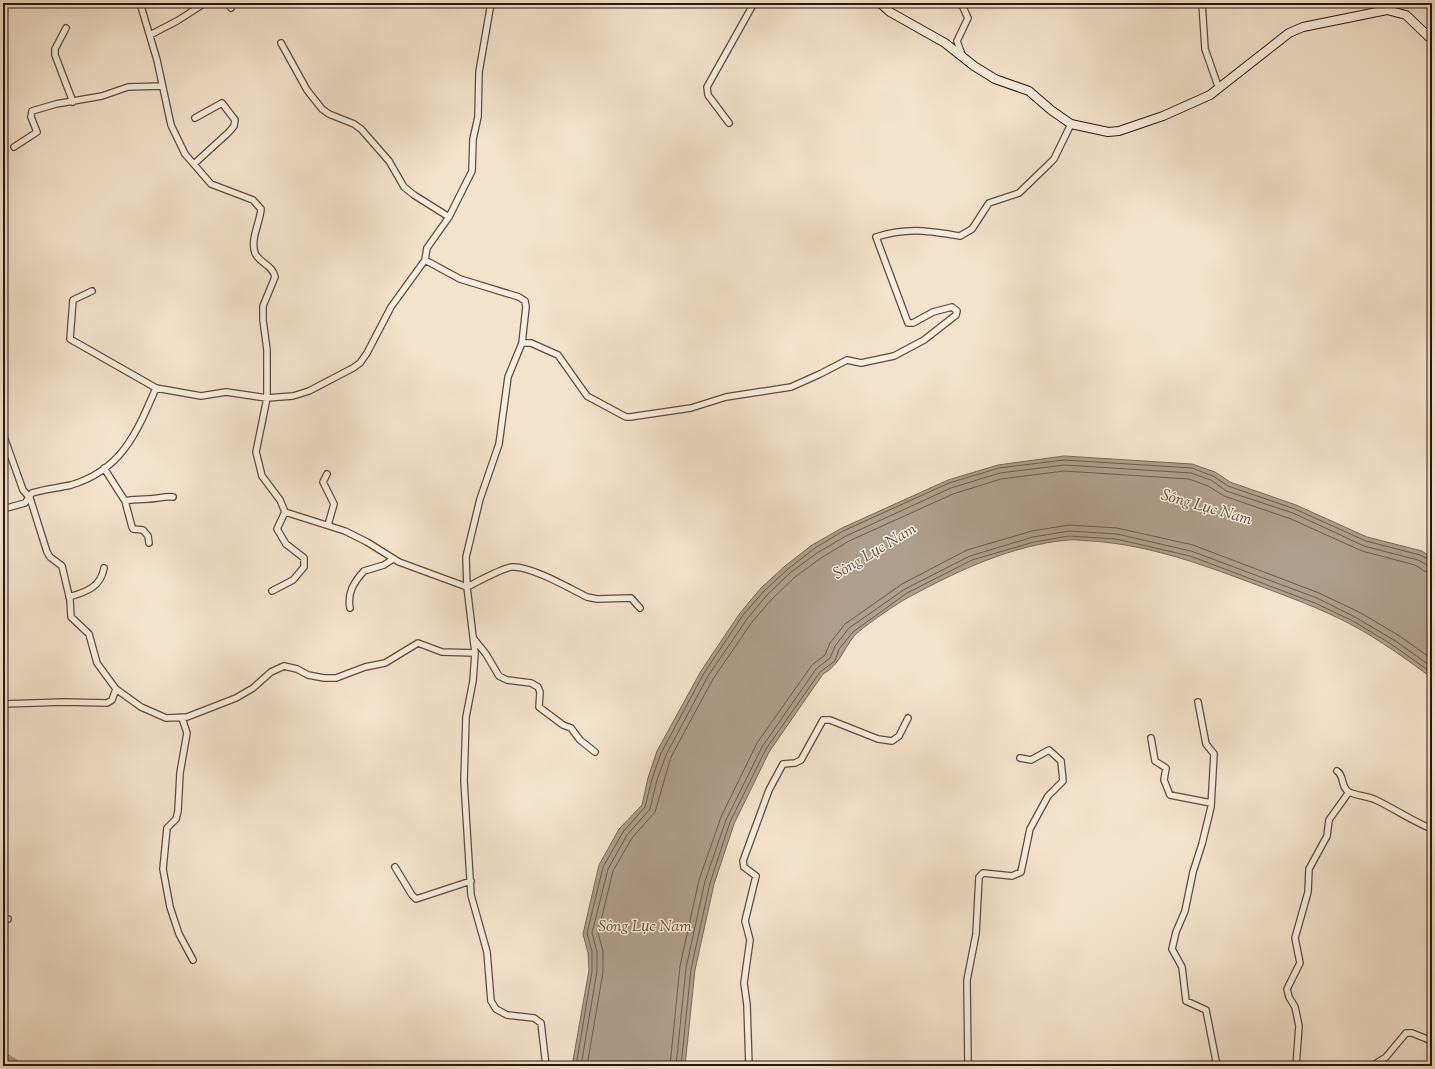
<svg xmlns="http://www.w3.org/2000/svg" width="1435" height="1069" font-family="'Sorts Mill Goudy',serif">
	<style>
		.water { fill: #af9e8b; stroke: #796859 }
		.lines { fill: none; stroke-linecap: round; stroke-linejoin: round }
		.shore { stroke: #6c5b4c; stroke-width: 1 }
		.river { stroke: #af9e8b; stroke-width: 12 }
		.street-casing { stroke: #5c4b3e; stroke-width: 8 }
		.secondary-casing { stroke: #29180e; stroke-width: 10 }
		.street { stroke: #f8edde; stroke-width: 5.5 }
		.secondary { stroke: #f8edde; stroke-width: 8 }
		.labels { text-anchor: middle; stroke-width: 3; stroke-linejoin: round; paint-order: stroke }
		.water-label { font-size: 16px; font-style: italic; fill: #5f4e40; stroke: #f8edde }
	</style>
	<rect width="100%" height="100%" fill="#f4e3cc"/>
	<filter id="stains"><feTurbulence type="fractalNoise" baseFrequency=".005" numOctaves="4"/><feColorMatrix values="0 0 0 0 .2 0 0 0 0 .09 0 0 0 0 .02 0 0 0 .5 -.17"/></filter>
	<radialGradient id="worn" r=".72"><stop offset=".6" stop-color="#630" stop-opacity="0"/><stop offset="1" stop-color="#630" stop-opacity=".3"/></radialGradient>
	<path class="water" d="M1064,456L1192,464L1215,472L1230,482L1296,505L1367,537L1422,551L1432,558V678C1406,659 1380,640 1352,625C1322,609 1289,597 1257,585C1204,565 1150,545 1092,541C1084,541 1076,539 1068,540C1013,545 959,570 911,596C899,602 864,626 855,635C843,649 840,665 823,674L769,752L734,824L714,884L695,970L685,1066H572L589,970L588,953L583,934L599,865L619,829L642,805L648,778L657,751L701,671L740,613L761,588L785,566L812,545L842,528L948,480L998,465Z"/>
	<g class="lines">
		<path class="shore" d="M576,1066L592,971V952L587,933L603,867L623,832L645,807L652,779L661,753L704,673L743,615L764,591L788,569L815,548L843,531L949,483L999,468L1064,460L1192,468L1213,476L1228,486L1295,509L1366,541L1420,555L1432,561
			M581,1066L597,971V952L592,933L608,869L627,835L650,809L657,780L666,755L708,676L747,619L767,595L791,572L817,553L846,536L951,488L1000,473L1064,465L1191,473L1211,480L1226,491L1293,513L1364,546L1418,560L1427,565L1432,566
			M587,1066L603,972V951L598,933L613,871L632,838L655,812L671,757L713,679L752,622L772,599L795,577L821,558L849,541L953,494L1001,479L1064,471L1189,479L1208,486L1224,496L1291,519L1362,551L1415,565L1424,571L1432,572
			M670,1066L680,966L699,880L721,817L757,743L812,665L825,655L830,643L845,624L902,584L967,550L1032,531L1069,525L1117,528L1193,545L1319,593L1359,612L1398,635L1432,659
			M676,1066L686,968L705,881L726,820L762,747L816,669L830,658L835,646L849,628L905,589L970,556L1033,537L1069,531L1117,534L1191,551L1317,598L1355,617L1394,640L1432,667
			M681,1066L691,969L710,883L730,822L766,749L820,672L835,661L839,649L853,632L907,593L972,560L1034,542L1069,536L1116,539L1190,556L1315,603L1353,621L1391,644L1432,673"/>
		<path class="river" d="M3,1058L16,1066"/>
		<defs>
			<path id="street" d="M140,3L157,60L171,125L185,154L211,184L253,200L261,209C260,223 250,239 255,253C259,263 273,265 275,277L263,306V320L267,350V398L256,452L262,476L280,500L285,512L345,531L367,542L399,562L467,587C477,582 502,568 512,567C529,565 571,589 587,597L597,599L631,598L640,608
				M228,3L231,8
				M491,3L479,72L478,117L473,139L472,171L449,217L427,248L425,260L460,279L519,297L525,301L526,307L522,343L508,377L499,444L480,499L466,557L467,587L475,653L473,681L466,717L464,781L471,895L487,952L491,1001L496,1009L507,1015L534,1018L541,1023L546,1066
				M961,3L968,18L957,41L962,55
				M1202,3L1205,49L1219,89
				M66,28L55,49V55L73,102
				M150,35L177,21L205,3
				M281,43L307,90L322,109L329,114L354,124L361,129L389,161L404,187L414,195L449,217
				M729,123L708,95L707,87L754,3
				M14,147L37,132L31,117L32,111L56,104L102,96L128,87L162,86
				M194,164L229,132L234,126L235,120L222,103L195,118
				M92,291L73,300L70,339L156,388
				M522,343H531L558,355L587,396L626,417H630L691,408L726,397L791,387L820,374L847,360L861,363L894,356L924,340L956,315L957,311L952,307L933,312L913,323H908L876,237C909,227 928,231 960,236L972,229L989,203L1019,193L1048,165L1054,159L1071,124
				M3,434L23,490L30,498L47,552L50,557L62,566L70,600L71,617L89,634L97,663L116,689L141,707L166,718L187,717L236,698L253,688L271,672L284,666L297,669L308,675L324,678H336L365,667L385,663L418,643L442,652L475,653
				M104,468L125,501L132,527L133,529L143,530L148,536L149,543
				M327,474L323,482L334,504L328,525
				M125,501C133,499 139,500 148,499C157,499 164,496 173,497
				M3,509L25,503L32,493C45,489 58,488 71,485C122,470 137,432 156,388L201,396L226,392L267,398L293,396L309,391L353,368L360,363L367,353L391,307L425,260
				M272,591L293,580L304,567V558L286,544L277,529L285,512
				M69,597C86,592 101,587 104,568
				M350,608C347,593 354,582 364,571L384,565L393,559
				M474,639L486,654L499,676L507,680L531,683L538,687L540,692L539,707L563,725L571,728L580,740L595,752
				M1198,702L1206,744L1214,754L1211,807L1202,844L1193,872L1185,911L1176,932L1172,949L1182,967L1186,1001L1206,1010L1217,1066
				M3,704L64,702L107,703L112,700L116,689
				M182,718L187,733L180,773L178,811L176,819L167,828L163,869L170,907L179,934L193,960
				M1151,738L1155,761L1166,768L1164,780L1170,795L1211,803
				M1337,771C1345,776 1340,787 1349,792C1357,796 1368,796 1376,800C1395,809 1412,821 1432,829
				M395,867L412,895L416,899L471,881
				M3,918L8,919
				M749,1066L747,1005L744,983L750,940L745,921L756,876L744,867L743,861L769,790L783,764L795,763L801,760L823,720H830L878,739L892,741L899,736L908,718
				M968,1066L967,980L976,934L979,877L983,873L1012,876L1021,872L1030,829L1048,796L1063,781L1061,761L1049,750L1031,760L1020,758
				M1296,1066L1299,1026L1295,1007L1289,997L1287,989L1300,963L1295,938L1308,892L1309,869L1327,836L1329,820L1349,792
				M1372,1066L1386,1057L1406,1033H1412L1432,1041"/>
			<path id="secondary" d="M880,3L890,12L945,43L974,66L995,79L1029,91L1051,110L1071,124L1108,132L1119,131L1163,116L1210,95L1289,33L1303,27L1387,10L1406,15L1432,40"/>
		</defs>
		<use href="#street" class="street-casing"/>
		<use href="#secondary" class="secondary-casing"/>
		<use href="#street" class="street"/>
		<use href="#secondary" class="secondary"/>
	</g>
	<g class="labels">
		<g class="water-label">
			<text transform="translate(1207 506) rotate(16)" y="6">Sông Lục Nam</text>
			<text transform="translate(874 550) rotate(-31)" y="6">Sông Lục Nam</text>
			<text x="645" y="931">Sông Lục Nam</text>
		</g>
	</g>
	<rect width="1435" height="1069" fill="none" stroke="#f4e3cc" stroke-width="16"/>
	<rect x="4" y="4" width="1427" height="1061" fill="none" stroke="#29180e" stroke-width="2"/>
	<rect x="8" y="8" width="1419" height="1053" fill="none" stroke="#29180e"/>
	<rect width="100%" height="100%" filter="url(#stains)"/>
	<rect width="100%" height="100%" fill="url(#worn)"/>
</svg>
